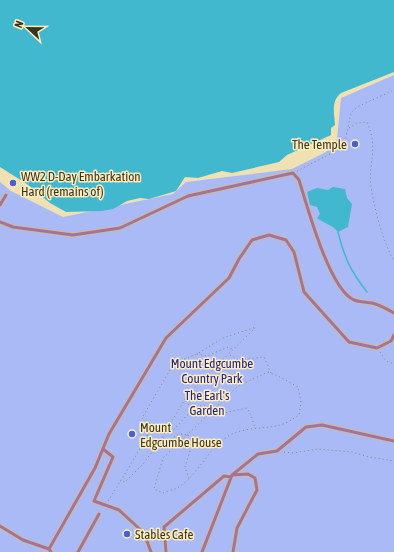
<svg xmlns="http://www.w3.org/2000/svg" width="394" height="552" font-family="'Asap Condensed',sans-serif">
	<style>
		.green { fill: #aabaf7 }
		.water { fill: #41b8ce }
		.lines { fill: none; stroke-linecap: round; stroke-linejoin: round }
		.stream { stroke: #41b8ce; stroke-width: 1.5 }
		.lane-casing { stroke: #cbbe95; stroke-width: 5 }
		.path { stroke: #8d8363; stroke-width: 1; stroke-dasharray: 1 3; stroke-linecap: butt }
		.lane { stroke: #a5729d; stroke-width: 3 }
		.poi-dot { fill: #4c5ed3; stroke: #feeebf; stroke-width: 1.5 }
		.labels { text-anchor: middle; stroke-width: 3; stroke-linejoin: round; paint-order: stroke }
		.poi-label { font-size: 13px; fill: #393320; stroke: #feeebf; text-anchor: start }
		.park-label { font-size: 13px; fill: #202188; stroke: #feeebf }
	</style>
	<rect width="100%" height="100%" fill="#f0e1b2"/>
	<path class="green" d="M394,75V552H0V182L11,191L63,217L173,194L186,182L292,169L326,152L337,139L341,98Z"/>
	<path class="water" d="M0,0H394V72L341,93C331,101 334,112 335,125L331,128V135L287,155L279,162L232,173L222,171L198,178L185,177L176,191L149,199L140,198L127,201L113,209L102,211L66,212L50,203L27,184L0,167Z
		M333,187L345,189L347,198L352,204L348,227L338,232C333,225 325,224 317,218L320,214L317,207L310,205L307,192L317,188L328,190Z"/>
	<g class="lines">
		<path class="stream" d="M338,232C345,259 350,270 367,292"/>
		<defs>
			<path id="lane" d="M0,205L6,195
				M0,222L13,227L73,235L120,228L188,196L293,173L299,180C307,205 329,289 354,300C359,302 366,302 372,303C380,305 387,309 394,313
				M103,449L113,457L94,501L119,510L144,533L151,552
				M232,475L258,454L277,451L306,427L322,425L394,441
				M0,526L23,540L49,549L51,552
				M49,549L95,468L109,434L166,338L229,278L239,259L252,240L269,235L286,240L294,252L304,292L349,342L377,348L391,341L394,335
				M78,552L99,514
				M166,552L164,527L224,476L231,477
				M202,552L232,475L248,474L255,478L257,490L237,528L233,552"/>
		</defs>
		<use href="#lane" class="lane-casing"/>
		<path class="path" d="M349,128L357,123L367,122C379,149 368,162 371,186C374,208 383,242 394,261
			M297,171L334,152L345,141L351,113L357,107L394,90
			M380,352L386,361L394,364
			M197,354L207,356L228,347L234,350
			M230,355L239,360L264,357L271,373
			M268,372L278,376L298,387L301,402L299,415C293,419 287,423 280,425C261,430 241,426 224,439C206,452 196,478 177,488C173,490 167,491 163,493L154,489L163,458L238,386Z
			M191,413L198,406H206L213,410
			M210,414H219L247,408L251,415L255,428
			M166,430L172,431C179,425 183,418 190,413V406L185,400
			M188,435L190,451L185,467L189,479
			M163,438L169,440L179,434L188,435
			M284,452L293,453L318,449L352,452L369,457L394,461
			M108,501C124,476 139,451 153,425L142,418L174,363L197,354L223,338L256,327L188,394L162,438L144,463L125,482L120,481
			M152,539L160,536"/>
		<use href="#lane" class="lane"/>
	</g>
	<g class="poi-dot">
		<circle cx="355" cy="144" r="4"/>
		<circle cx="13" cy="183" r="4"/>
		<circle cx="132" cy="434" r="4"/>
		<circle cx="127" cy="534" r="4"/>
	</g>
	<g class="labels">
		<g class="poi-label">
			<text x="347" y="149" text-anchor="end">The Temple</text>
			<text x="21" y="181">WW2 D-Day Embarkation<tspan x="21" dy="15">Hard (remains of)</tspan></text>
			<text x="140" y="432">Mount<tspan x="140" dy="15">Edgcumbe House</tspan></text>
			<text x="135" y="539">Stables Cafe</text>
		</g>
		<g class="park-label">
			<text x="212" y="368">Mount Edgcumbe<tspan x="212" dy="15">Country Park</tspan></text>
			<text x="207" y="400">The Earl's<tspan x="207" dy="15">Garden</tspan></text>
		</g>
	</g>
	<g transform="translate(28 28) rotate(292)" stroke="#feeebf" stroke-width="3" paint-order="stroke">
	<path d="M0-3L7 15L0 10L-7 15Z" fill="#393320"/>
	<text y="-6" font-size="11" font-weight="bold" text-anchor="middle" fill="#393320">N</text>
	</g>
</svg>
